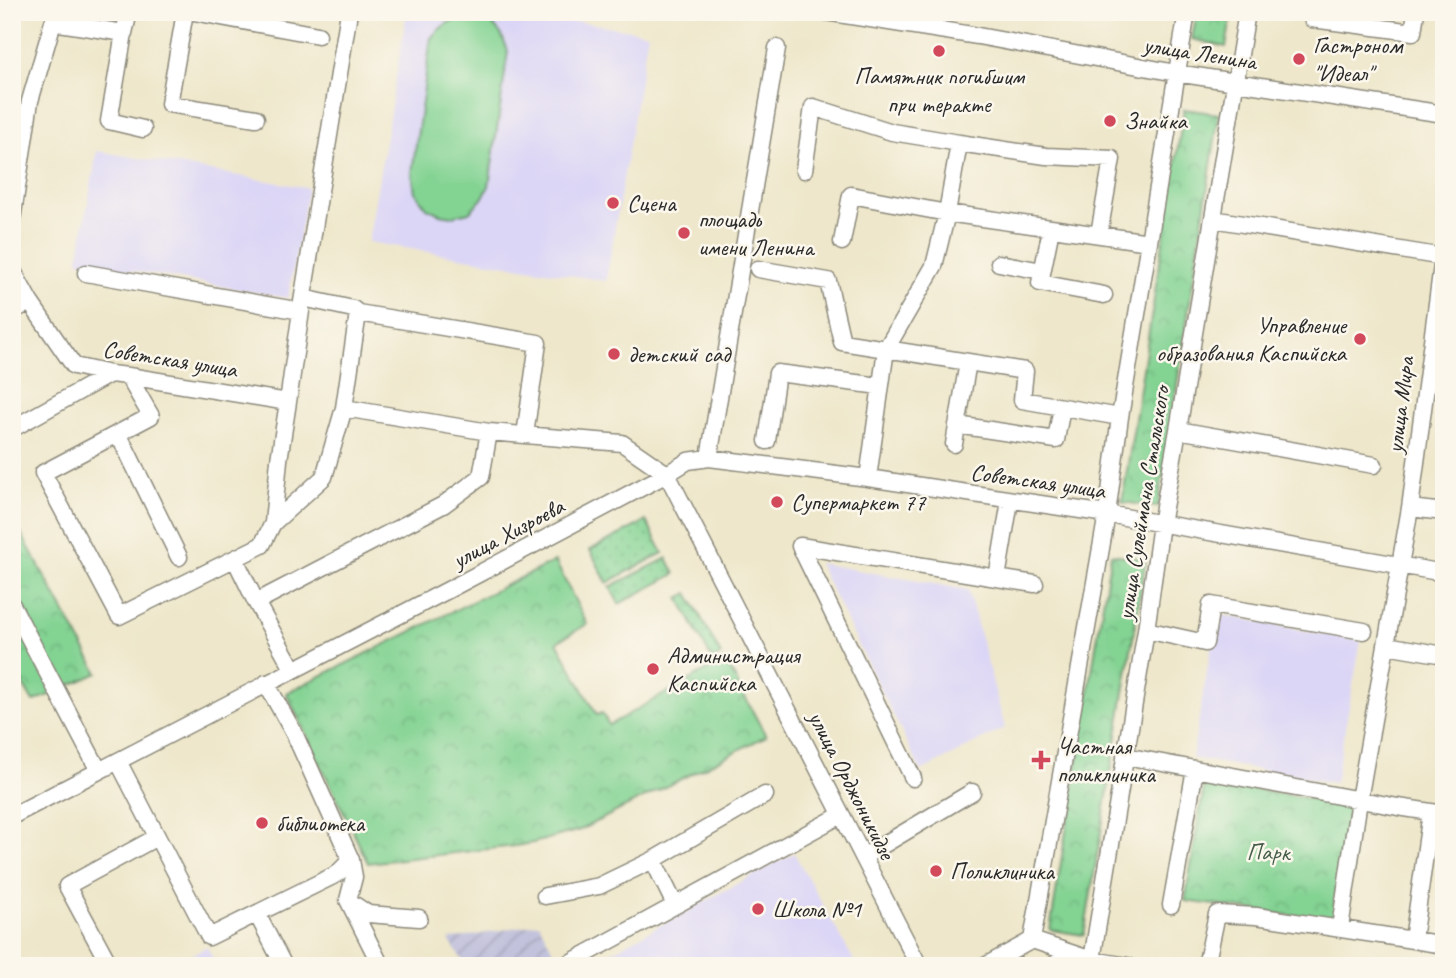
<svg xmlns="http://www.w3.org/2000/svg" width="1456" height="978" font-family="Caveat,sans-serif">
	<style>
		.built { fill: #dcd6f6 }
		.industrial { fill: url(#industrial-furrows) }
		.grass { fill: url(#grass-dots); stroke: #577f5f; stroke-width: 2 }
		.park { fill: url(#park-crowns); stroke: #577f5f; stroke-width: 2 }
		.pitch { fill: #83d393; stroke: #577f5f; stroke-width: 2 }
		.lines { fill: none; stroke-linecap: round; stroke-linejoin: round }
		.minor-casing { stroke: #8c897b; stroke-width: 19 }
		.minor { stroke: #fff; stroke-width: 16 }
		.poi-dot { fill: #d1495b; stroke: #fbf7ec; stroke-width: 2.5 }
		.labels { text-anchor: middle; stroke-width: 5; stroke-linejoin: round; paint-order: stroke }
		.poi-label { font-size: 24px; fill: #2b2b2b; stroke: #fbf7ec; text-anchor: start }
		.street-label { font-size: 24px; fill: #2b2b2b; stroke: #fbf7ec }
		.park-label { font-size: 24px; fill: #455d4a; stroke: #fbf7ec }
	</style>
	<defs>
		<pattern id="industrial-furrows" width="10" height="10" patternUnits="userSpaceOnUse" patternTransform="scale(1.75)"><rect width="10" height="10" fill="#c2c2dc"/><path d="M-1 1l2-2M0 10L10 0M9 11l2-2" fill="none" stroke="#a7a7bd"/></pattern>
		<pattern id="grass-dots" width="8" height="8" patternUnits="userSpaceOnUse" patternTransform="scale(1.75)"><rect width="8" height="8" fill="#83d393"/><path d="M2 2h.1M6 6h.1" fill="none" stroke="#71b57f" stroke-width="1.8" stroke-linecap="round"/></pattern>
		<pattern id="park-crowns" width="20" height="18" patternUnits="userSpaceOnUse" patternTransform="scale(1.75)"><rect width="20" height="18" fill="#83d393"/><path d="M2 6a3 3 0 1 1 6 0M12 15a3 3 0 1 1 6 0" fill="none" stroke="#71b57f"/></pattern>
	</defs>
	<rect width="100%" height="100%" fill="#fbf7ec"/>
	<filter id="ink" filterUnits="userSpaceOnUse"><feTurbulence type="fractalNoise" baseFrequency=".0143" numOctaves="2"/><feDisplacementMap in="SourceGraphic" scale="14" xChannelSelector="R" yChannelSelector="G"/><feConvolveMatrix kernelMatrix="1 2 1 2 8 2 1 2 1" color-interpolation-filters="sRGB"/></filter>
	<filter id="wash" filterUnits="userSpaceOnUse"><feTurbulence type="fractalNoise" baseFrequency=".00686" numOctaves="4" result="noise"/><feDisplacementMap in="SourceGraphic" scale="28" xChannelSelector="R" yChannelSelector="G"/><feGaussianBlur stdDeviation="1.57" result="paint"/><feColorMatrix in="noise" values="0 0 0 0 0 0 0 0 0 0 0 0 0 0 0 0 0 1.4 0 .05"/><feComposite in="paint" operator="in"/></filter>
	<g filter="url(#wash)">
		<rect width="100%" height="100%" fill="#eee7cb"/>
		<path class="built" d="M407,12H523L648,33L606,281L368,242Z
			M97,151L308,188L288,298L78,261Z
			M818,563L968,590L1005,728L921,771Z
			M1217,614L1361,641L1335,783L1192,758Z
			M794,853L857,966H585Z
			M207,947L217,966H169Z"/>
		<path class="industrial" d="M539,923L560,964L556,966H466L449,940Z"/>
		<path class="grass" d="M646,521L663,553L607,583L590,550Z
			M667,558L675,574L619,604L610,587Z
			M688,593L721,655L712,660L679,598Z"/>
		<path class="park" d="M1197,12H1232L1226,47L1192,39Z
			M1184,109L1219,114L1158,507L1122,502Z
			M12,517L98,673L33,702L12,665Z
			M1111,554L1146,559L1084,935L1050,930Z
			M555,561L587,624L557,642L597,715L602,713L609,725L725,660L766,736L580,830L533,843L515,846L368,863L286,693Z
			M1205,781L1349,805L1332,921L1185,901Z"/>
		<path class="pitch" d="M471,16L490,21L501,34L508,51L489,186L482,199L469,212L453,216L440,214L427,208L415,192L412,173L431,38C444,23 451,20 471,16Z"/>
	</g>
	<g filter="url(#ink)">
		<g class="lines">
			<defs>
				<path id="minor" d="M185,12L169,104L256,118
					M194,12L318,35
					M826,12L978,36L1176,73L1444,114
					M1314,12L1312,19L1413,32L1416,12
					M124,33L109,121L143,129
					M804,170L813,107L892,132L959,143
					M1213,219L1443,257L1444,258
					M12,220L30,101L53,22L124,33L129,12
					M1051,229L1040,283L1104,295
					M842,242L851,195L947,213L1149,242
					M999,263L1042,271
					M758,269L828,281L842,342L886,349L934,266L947,213L959,143L1046,156L1112,159L1099,234
					M13,271L30,302L74,366L110,374L128,376L288,402L279,460L273,523L262,545L119,616L43,473L151,416L128,376
					M86,273L301,311L288,402
					M303,298L353,309L358,313L538,343L525,435
					M301,308L349,12
					M12,311L30,302
					M344,408L489,432L622,443L667,474L919,966
					M12,416L17,426L110,374
					M957,425L1056,440L1062,407
					M1178,430L1374,465
					M118,433L179,557
					M767,441L777,373L880,386
					M954,444L968,362
					M709,458L777,48
					M868,478L886,349L1025,371L1022,400L1120,417
					M1410,508L1444,512
					M273,523L324,477L344,408L358,313
					M235,559L256,602L293,669
					M997,578L1035,584
					M256,602L443,505L481,477L489,432
					M12,605L99,771
					M1146,630L1205,643L1211,605L1364,631
					M1386,645L1444,655
					M266,683L295,735L351,860L354,877L348,900L381,966
					M1125,756L1398,807L1444,814
					M118,761L209,937L337,874L351,860
					M913,778L800,546L997,578L1010,501
					M1431,812L1413,940L1444,945
					M12,816L448,590L667,474L688,461L709,458L868,478L1107,514L1444,573
					M863,857L972,792
					M653,860L675,905
					M545,896L599,886L653,860L765,795
					M350,902L368,914L419,918
					M1171,905L1195,769
					M257,914L284,966
					M1340,928L1359,800L1410,508L1444,250
					M1032,940L1107,514L1120,417L1187,12
					M1092,960L1146,630L1161,524L1178,430L1247,12
					M110,966L67,886L157,837
					M564,966L841,815
					M985,966L1032,940L1092,960L1128,966
					M1052,966L1073,954
					M1206,966L1217,914L1256,916L1413,940"/>
			</defs>
			<use href="#minor" class="minor-casing"/>
			<use href="#minor" class="minor"/>
		</g>
	</g>
	<g class="poi-dot">
		<circle cx="939" cy="51" r="7"/>
		<circle cx="1299" cy="59" r="7"/>
		<circle cx="1110" cy="121" r="7"/>
		<circle cx="613" cy="203" r="7"/>
		<circle cx="684" cy="233" r="7"/>
		<circle cx="1360" cy="339" r="7"/>
		<circle cx="614" cy="354" r="7"/>
		<circle cx="777" cy="502" r="7"/>
		<circle cx="653" cy="669" r="7"/>
		<path d="M1037.5 749.5h7v7h7v7h-7v7h-7v-7h-7v-7h7z"/>
		<circle cx="262" cy="823" r="7"/>
		<circle cx="936" cy="871" r="7"/>
		<circle cx="758" cy="909" r="7"/>
	</g>
	<g class="labels">
		<g class="poi-label">
			<text x="1313" y="53">Гастроном<tspan x="1313" dy="28">"Идеал"</tspan></text>
			<text x="939" y="84" text-anchor="middle">Памятник погибшим<tspan x="939" dy="28">при теракте</tspan></text>
			<text x="1124" y="129">Знайка</text>
			<text x="627" y="211">Сцена</text>
			<text x="698" y="227">площадь<tspan x="698" dy="28">имени Ленина</tspan></text>
			<text x="1346" y="333" text-anchor="end">Управление<tspan x="1346" dy="28">образования Каспийска</tspan></text>
			<text x="628" y="362">детский сад</text>
			<text x="791" y="510">Супермаркет 77</text>
			<text x="667" y="663">Администрация<tspan x="667" dy="28">Каспийска</tspan></text>
			<text x="1057" y="754">Частная<tspan x="1057" dy="28">поликлиника</tspan></text>
			<text x="276" y="831">библиотека</text>
			<text x="950" y="879">Поликлиника</text>
			<text x="772" y="917">Школа №1</text>
		</g>
		<g class="street-label">
			<text transform="translate(1200 53) rotate(9)" y="8">улица Ленина</text>
			<text transform="translate(170 359) rotate(9)" y="8">Советская улица</text>
			<text transform="translate(1400 405) rotate(-83)" y="8">улица Мира</text>
			<text transform="translate(1038 481) rotate(8)" y="8">Советская улица</text>
			<text transform="translate(1143 503) rotate(-81)" y="8">улица Сулеймана Стальского</text>
			<text transform="translate(508 533) rotate(-28)" y="8">улица Хизроева</text>
			<text transform="translate(852 785) rotate(63)" y="8">улица Орджоникидзе</text>
		</g>
		<g class="park-label">
			<text x="1268" y="860">Парк</text>
		</g>
	</g>
	<rect width="1456" height="978" fill="none" stroke="#fbf7ec" stroke-width="42"/>
</svg>
